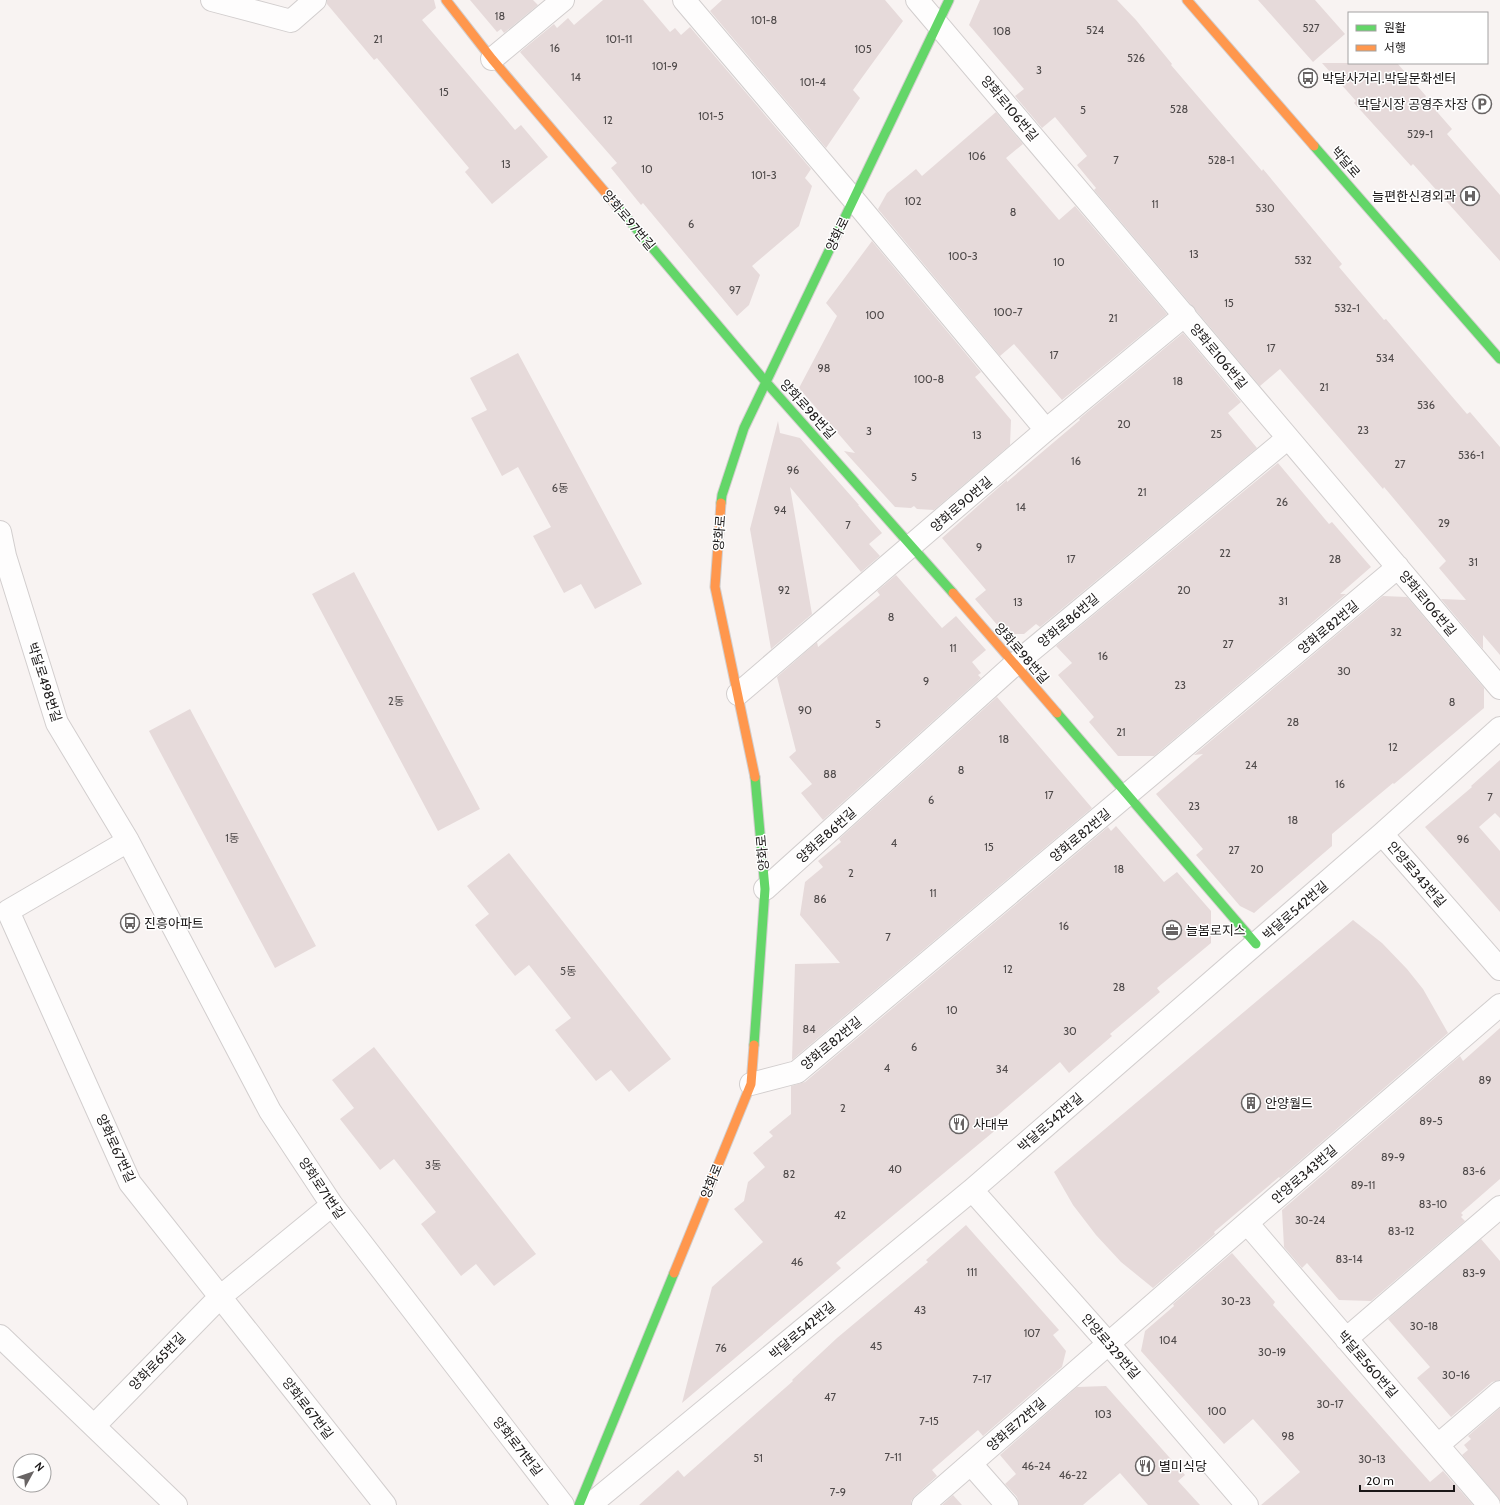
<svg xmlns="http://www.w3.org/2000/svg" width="1500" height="1505" font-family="Cabin,'Noto Sans KR',sans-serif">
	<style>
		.building { fill: #e6dada }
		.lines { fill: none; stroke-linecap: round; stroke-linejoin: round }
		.street-casing { stroke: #d2cece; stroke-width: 24 }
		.fast-casing { stroke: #d2cece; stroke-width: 11 }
		.slow-casing { stroke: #d2cece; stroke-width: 11 }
		.street { stroke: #fefdfd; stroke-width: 22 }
		.fast { stroke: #63d668; stroke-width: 9 }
		.slow { stroke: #ff974d; stroke-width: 9 }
		.labels { text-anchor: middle; stroke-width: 3; stroke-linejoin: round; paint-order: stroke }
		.number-label { font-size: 11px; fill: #4f4a4a }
		.poi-label { font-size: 13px; fill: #1a1717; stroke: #fff; text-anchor: start }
		.street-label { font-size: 13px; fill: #1a1717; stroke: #fff }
	</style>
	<rect width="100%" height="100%" fill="#f8f3f2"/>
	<path class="building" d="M327,0H434L436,8L422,20L515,130L521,125L548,157L492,204L465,172L469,168L377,58L374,60L327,4Z
		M470,0H533L538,5L504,33L501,29L497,32Z
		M603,0H643L670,32L675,28L681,35L690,27L811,169L805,178L812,186L799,226L752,266L760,275L749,305L737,316L643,203L641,205L611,168L617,163L520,52L554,24L557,28L568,18L574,25Z
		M722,0H885L903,21L853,90L860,98L826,148L710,11Z
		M980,0H1117L1136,20L1172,64L1171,65L1219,121L1262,171L1263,169L1302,216L1342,264L1339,267L1384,320L1386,319L1467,414L1470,412L1500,447V655L1483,635V649L1441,599L1466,600L1439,568L1446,561L1384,487L1383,489L1280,369L1260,386L1094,190L1096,188L1077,165L1087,156L1055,117L1042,128L1015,96L1024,89L969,25Z
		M1258,0H1315L1345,34L1313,62Z
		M1322,63H1397L1426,96L1425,98L1452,129L1447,134L1500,195V261L1413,164L1411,166L1354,103L1356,101Z
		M996,112L1023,144L1006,158L1059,220L1075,206L1167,314L1062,400L1014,344L1000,356L878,209L887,193L916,169L922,176Z
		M872,241L981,372L975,377L1011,420L1010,445L934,510L917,509L914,506L911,508L895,507L844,451L855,453L799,388L837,316L826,303Z
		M1183,333L1241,402L1228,413L1257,448L1040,627L1036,624L1024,634H1005L975,599L986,590L942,538L1007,480V482L1080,420L1079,419Z
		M518,353L642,584L595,609L581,584L564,593L533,536L551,527L518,467L502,476L471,418L487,410L470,378Z
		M778,421L780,433L800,438L859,505H858L882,533L869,544L880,556L861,572L790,487L812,614L771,649L750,529Z
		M1278,463L1329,524L1332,522L1371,567L1340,594H1346L1154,756H1118L1089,722L1094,717L1058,675L1072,663L1056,646Z
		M354,572L480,809L438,831L312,594Z
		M896,575L942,628L956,616L986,650L972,662L981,673L978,675L981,678L823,820L801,793L812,784L789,757L796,751L777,677L817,642L818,647L880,595L877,591Z
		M1383,596L1407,597L1484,688V708L1394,784L1393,783L1332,834V846L1254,913L1240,906L1196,855L1203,849L1156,794L1203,754L1194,755Z
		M997,697L1092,808L792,1060L795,964L840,963L800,915L805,882L823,867L818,861L841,842L839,839Z
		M190,709L316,946L275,968L149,731Z
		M1500,760V818L1495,813L1479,827L1500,851V912L1425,827L1472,787L1471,786Z
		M1116,826L1164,882L1177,872L1211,911V943L1157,988L1160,992L1110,1034L1112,1036L1069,1073L1060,1062L992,1120L998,1128L836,1263L841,1268L682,1403L712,1287L763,1242L734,1209L744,1201L748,1182L765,1167L753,1153L773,1136L769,1132L791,1114V1086L805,1082L1108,827L1111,831Z
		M509,853L671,1059L629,1092L611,1070L596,1081L555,1030L571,1018L529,965L515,976L475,925L489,914L467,886Z
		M1353,920L1382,943L1407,969L1423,989L1448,1033L1280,1178L1279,1177L1214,1232L1215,1234L1153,1288L1121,1262L1096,1235L1073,1205L1054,1172Z
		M1500,1028V1179L1461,1213L1463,1215L1461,1217L1465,1221L1371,1301L1339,1300L1307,1263L1302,1268L1284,1247L1282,1210L1460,1056L1463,1061Z
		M374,1047L536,1254L494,1286L476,1264L461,1276L421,1224L436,1212L394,1159L380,1170L340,1119L354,1108L332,1080Z
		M966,1225L1059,1330L1053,1335L1066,1351L1062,1367L983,1436L978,1430L932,1470L937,1476L915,1496L911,1501V1505H639L678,1470L684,1477L793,1381L792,1380L837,1338L928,1262L926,1260Z
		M1481,1239L1500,1261V1380L1492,1382L1451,1417L1417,1378L1430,1367L1388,1319Z
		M1232,1253L1275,1302L1273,1305L1430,1482L1443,1471L1473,1505H1261L1300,1472L1253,1419L1224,1444L1141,1351L1145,1331L1174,1306L1173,1304Z
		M1106,1386L1185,1475L1178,1481L1200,1505H1148L1120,1473L1083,1505H1019L1017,1497L1005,1484L1016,1474L1000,1455L1077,1387Z
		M1500,1408V1500L1462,1455L1468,1450L1464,1445L1471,1439L1468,1436Z
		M953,1495L962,1505H942Z"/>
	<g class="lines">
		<defs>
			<path id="street" d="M212,0L291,21L315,0
				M684,0L854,200L1046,430
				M917,0L1500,688
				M492,59L563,0
				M0,532L5,556L57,723L128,841L270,1111L332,1205L563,1505
				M738,694L1046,430L1185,315
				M1382,834L1500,969
				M128,841L8,911L130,1183L385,1505
				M765,889L1015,664L1288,438
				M751,1084L797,1072L1398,567
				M972,1190L1108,1343L1247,1505
				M1247,1223L1489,1505
				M0,1336L176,1505
				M1346,1339L1500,1207
				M94,1426L220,1297L332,1205
				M1438,1445L1500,1392
				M971,1464L1007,1505
				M590,1505L972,1190L1382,834L1500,728
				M923,1505L1247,1223L1500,1005"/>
			<path id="fast" d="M1314,146L1500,359
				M616,205L765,381L953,593
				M721,503L722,495L744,428L949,0
				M1057,713L1256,944
				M754,1045L765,889L755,777
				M579,1505L674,1273"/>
			<path id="slow" d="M446,0L492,59L616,205
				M1187,0L1314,146
				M721,503L715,587L755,777
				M953,593L1057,713
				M674,1273L751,1084L754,1045"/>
		</defs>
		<use href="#street" class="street-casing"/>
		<use href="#fast" class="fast-casing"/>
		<use href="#slow" class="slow-casing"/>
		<use href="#street" class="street"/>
		<use href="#fast" class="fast"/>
		<use href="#slow" class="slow"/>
	</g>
	<defs>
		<symbol id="bus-ring" viewBox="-11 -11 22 22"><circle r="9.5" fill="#fff" stroke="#686464" stroke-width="1.5"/><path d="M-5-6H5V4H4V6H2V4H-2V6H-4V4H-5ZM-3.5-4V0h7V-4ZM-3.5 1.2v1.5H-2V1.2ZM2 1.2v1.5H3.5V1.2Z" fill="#686464"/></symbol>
		<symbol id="parking-ring" viewBox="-11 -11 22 22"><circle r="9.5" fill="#fff" stroke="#686464" stroke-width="1.5"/><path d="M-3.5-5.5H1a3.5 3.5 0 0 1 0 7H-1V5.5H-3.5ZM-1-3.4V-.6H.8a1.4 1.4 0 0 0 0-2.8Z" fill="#686464"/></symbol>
		<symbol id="hospital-ring" viewBox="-11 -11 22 22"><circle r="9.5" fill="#fff" stroke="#686464" stroke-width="1.5"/><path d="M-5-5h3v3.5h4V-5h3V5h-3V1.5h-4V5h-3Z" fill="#686464"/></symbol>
		<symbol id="office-ring" viewBox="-11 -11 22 22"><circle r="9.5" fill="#fff" stroke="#686464" stroke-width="1.5"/><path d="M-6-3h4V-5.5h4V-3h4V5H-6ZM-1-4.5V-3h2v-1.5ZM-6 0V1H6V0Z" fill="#686464"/></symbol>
		<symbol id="building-ring" viewBox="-11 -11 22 22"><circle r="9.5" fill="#fff" stroke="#686464" stroke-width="1.5"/><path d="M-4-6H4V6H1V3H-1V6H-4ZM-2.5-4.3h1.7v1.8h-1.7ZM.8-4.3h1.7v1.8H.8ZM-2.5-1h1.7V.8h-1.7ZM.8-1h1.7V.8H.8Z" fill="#686464"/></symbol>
		<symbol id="restaurant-ring" viewBox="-11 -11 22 22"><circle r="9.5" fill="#fff" stroke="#686464" stroke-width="1.5"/><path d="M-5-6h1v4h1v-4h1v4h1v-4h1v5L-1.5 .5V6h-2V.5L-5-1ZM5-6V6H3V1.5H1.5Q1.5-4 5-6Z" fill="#686464"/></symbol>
	</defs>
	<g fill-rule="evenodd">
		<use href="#bus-ring" x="1297" y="67" width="22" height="22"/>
		<use href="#parking-ring" x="1471" y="93" width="22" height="22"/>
		<use href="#hospital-ring" x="1459" y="185" width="22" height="22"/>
		<use href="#bus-ring" x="119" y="912" width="22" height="22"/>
		<use href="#office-ring" x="1161" y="919" width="22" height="22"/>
		<use href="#building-ring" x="1240" y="1092" width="22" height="22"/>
		<use href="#restaurant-ring" x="948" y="1113" width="22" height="22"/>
		<use href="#restaurant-ring" x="1134" y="1455" width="22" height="22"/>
	</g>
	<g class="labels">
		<g class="number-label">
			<text x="500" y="20">18</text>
			<text x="764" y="24">101-8</text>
			<text x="1311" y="32">527</text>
			<text x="1095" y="34">524</text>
			<text x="1002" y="35">108</text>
			<text x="378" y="43">21</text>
			<text x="619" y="43">101-11</text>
			<text x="555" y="52">16</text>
			<text x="863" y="53">105</text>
			<text x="1136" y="62">526</text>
			<text x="665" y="70">101-9</text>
			<text x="1039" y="74">3</text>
			<text x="576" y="81">14</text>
			<text x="813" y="86">101-4</text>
			<text x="444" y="96">15</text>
			<text x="1179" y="113">528</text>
			<text x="1083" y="114">5</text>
			<text x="711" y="120">101-5</text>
			<text x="608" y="124">12</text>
			<text x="1420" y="138">529-1</text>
			<text x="977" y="160">106</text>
			<text x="1116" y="164">7</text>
			<text x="1221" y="164">528-1</text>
			<text x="506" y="168">13</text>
			<text x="647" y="173">10</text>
			<text x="764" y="179">101-3</text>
			<text x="913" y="205">102</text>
			<text x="1155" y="208">11</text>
			<text x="1265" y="212">530</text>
			<text x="1013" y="216">8</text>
			<text x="691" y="228">6</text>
			<text x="1194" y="258">13</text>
			<text x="963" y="260">100-3</text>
			<text x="1303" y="264">532</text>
			<text x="1059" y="266">10</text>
			<text x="735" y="294">97</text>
			<text x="1229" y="307">15</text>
			<text x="1347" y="312">532-1</text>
			<text x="1008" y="316">100-7</text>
			<text x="875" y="319">100</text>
			<text x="1113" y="322">21</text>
			<text x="1271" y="352">17</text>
			<text x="1054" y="359">17</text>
			<text x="1385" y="362">534</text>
			<text x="824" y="372">98</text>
			<text x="929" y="383">100-8</text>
			<text x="1178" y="385">18</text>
			<text x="1324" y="391">21</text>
			<text x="1426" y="409">536</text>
			<text x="1124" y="428">20</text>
			<text x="1363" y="434">23</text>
			<text x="869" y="435">3</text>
			<text x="1216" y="438">25</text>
			<text x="977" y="439">13</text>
			<text x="1471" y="459">536-1</text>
			<text x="1076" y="465">16</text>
			<text x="1400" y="468">27</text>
			<text x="793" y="474">96</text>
			<text x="914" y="481">5</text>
			<text x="560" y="492">6동</text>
			<text x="1142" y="496">21</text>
			<text x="1282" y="506">26</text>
			<text x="1021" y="511">14</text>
			<text x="780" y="514">94</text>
			<text x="1444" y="527">29</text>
			<text x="848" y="529">7</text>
			<text x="979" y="551">9</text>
			<text x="1225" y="557">22</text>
			<text x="1071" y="563">17</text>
			<text x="1335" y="563">28</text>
			<text x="1473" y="566">31</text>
			<text x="784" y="594">92</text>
			<text x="1184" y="594">20</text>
			<text x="1283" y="605">31</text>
			<text x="1018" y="606">13</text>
			<text x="891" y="621">8</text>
			<text x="1396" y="636">32</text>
			<text x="1228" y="648">27</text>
			<text x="953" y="652">11</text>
			<text x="1103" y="660">16</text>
			<text x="1344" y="675">30</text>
			<text x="926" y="685">9</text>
			<text x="1180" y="689">23</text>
			<text x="396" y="705">2동</text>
			<text x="1452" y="706">8</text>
			<text x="805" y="714">90</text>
			<text x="1293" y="726">28</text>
			<text x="878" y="728">5</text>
			<text x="1121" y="736">21</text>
			<text x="1004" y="743">18</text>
			<text x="1393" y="751">12</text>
			<text x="1251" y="769">24</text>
			<text x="961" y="774">8</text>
			<text x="830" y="778">88</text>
			<text x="1340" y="788">16</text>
			<text x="1049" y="799">17</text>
			<text x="1490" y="801">7</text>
			<text x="931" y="804">6</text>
			<text x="1194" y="810">23</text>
			<text x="1293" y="824">18</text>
			<text x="232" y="842">1동</text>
			<text x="1463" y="843">96</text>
			<text x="894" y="847">4</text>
			<text x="989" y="851">15</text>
			<text x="1234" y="854">27</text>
			<text x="1119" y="873">18</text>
			<text x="1257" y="873">20</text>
			<text x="851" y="877">2</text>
			<text x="933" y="897">11</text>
			<text x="820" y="903">86</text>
			<text x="1064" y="930">16</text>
			<text x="888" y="941">7</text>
			<text x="1008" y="973">12</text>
			<text x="568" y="975">5동</text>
			<text x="1119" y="991">28</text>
			<text x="952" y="1014">10</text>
			<text x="809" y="1033">84</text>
			<text x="1070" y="1035">30</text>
			<text x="914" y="1051">6</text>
			<text x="887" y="1072">4</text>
			<text x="1002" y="1073">34</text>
			<text x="1485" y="1084">89</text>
			<text x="843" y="1112">2</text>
			<text x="1431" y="1125">89-5</text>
			<text x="1393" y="1161">89-9</text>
			<text x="433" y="1169">3동</text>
			<text x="895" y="1173">40</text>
			<text x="1474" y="1175">83-6</text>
			<text x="789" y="1178">82</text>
			<text x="1363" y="1189">89-11</text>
			<text x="1433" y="1208">83-10</text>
			<text x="840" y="1219">42</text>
			<text x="1310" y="1224">30-24</text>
			<text x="1401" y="1235">83-12</text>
			<text x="1349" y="1263">83-14</text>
			<text x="797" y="1266">46</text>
			<text x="972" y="1276">111</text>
			<text x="1474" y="1277">83-9</text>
			<text x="1236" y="1305">30-23</text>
			<text x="920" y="1314">43</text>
			<text x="1424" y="1330">30-18</text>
			<text x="1032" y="1337">107</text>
			<text x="1168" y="1344">104</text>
			<text x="876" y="1350">45</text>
			<text x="721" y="1352">76</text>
			<text x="1272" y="1356">30-19</text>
			<text x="1456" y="1379">30-16</text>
			<text x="982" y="1383">7-17</text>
			<text x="830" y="1401">47</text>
			<text x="1330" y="1408">30-17</text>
			<text x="1217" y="1415">100</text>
			<text x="1103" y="1418">103</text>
			<text x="929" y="1425">7-15</text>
			<text x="1288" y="1440">98</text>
			<text x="893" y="1461">7-11</text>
			<text x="758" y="1462">51</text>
			<text x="1372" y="1463">30-13</text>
			<text x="1036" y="1470">46-24</text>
			<text x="1073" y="1479">46-22</text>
			<text x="838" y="1496">7-9</text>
		</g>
		<g class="poi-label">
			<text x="1322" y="83">박달사거리.박달문화센터</text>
			<text x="1468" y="109" text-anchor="end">박달시장 공영주차장</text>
			<text x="1456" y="201" text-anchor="end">늘편한신경외과</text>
			<text x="144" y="928">진흥아파트</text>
			<text x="1186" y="935">늘봄로지스</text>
			<text x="1265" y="1108">안양월드</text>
			<text x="973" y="1129">사대부</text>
			<text x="1159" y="1471">별미식당</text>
		</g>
		<g class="street-label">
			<text transform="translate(1010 108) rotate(50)" y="5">양화로106번길</text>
			<text transform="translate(1346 162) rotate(49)" y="5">박달로</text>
			<text transform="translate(629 220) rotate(50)" y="5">양화로97번길</text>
			<text transform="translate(837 234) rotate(-64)" y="5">양화로</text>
			<text transform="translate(1219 356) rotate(50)" y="5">양화로106번길</text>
			<text transform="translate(808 409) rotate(48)" y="5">양화로98번길</text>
			<text transform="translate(961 504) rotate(-41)" y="5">양화로90번길</text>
			<text transform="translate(719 533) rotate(-86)" y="5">양화로</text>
			<text transform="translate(1428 603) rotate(50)" y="5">양화로106번길</text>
			<text transform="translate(1068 620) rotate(-40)" y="5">양화로86번길</text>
			<text transform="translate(1328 627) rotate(-40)" y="5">양화로82번길</text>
			<text transform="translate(1022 653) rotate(49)" y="5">양화로98번길</text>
			<text transform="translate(45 682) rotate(72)" y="5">박달로498번길</text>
			<text transform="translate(826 835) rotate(-42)" y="5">양화로86번길</text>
			<text transform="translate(1080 835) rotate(-40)" y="5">양화로82번길</text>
			<text transform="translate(762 853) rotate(-95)" y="5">양화로</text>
			<text transform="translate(1417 874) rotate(49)" y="5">안양로343번길</text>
			<text transform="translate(1295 910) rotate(-41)" y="5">박달로542번길</text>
			<text transform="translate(831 1043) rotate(-40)" y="5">양화로82번길</text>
			<text transform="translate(1050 1122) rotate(-41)" y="5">박달로542번길</text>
			<text transform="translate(116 1148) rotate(65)" y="5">양화로67번길</text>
			<text transform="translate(1304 1174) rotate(-41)" y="5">안양로343번길</text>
			<text transform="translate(711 1181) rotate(-68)" y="5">양화로</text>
			<text transform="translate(322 1188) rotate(56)" y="5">양화로71번길</text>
			<text transform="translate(802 1330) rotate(-40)" y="5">박달로542번길</text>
			<text transform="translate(1111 1346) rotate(49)" y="5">안양로329번길</text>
			<text transform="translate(157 1361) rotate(-46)" y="5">양화로65번길</text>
			<text transform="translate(1368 1364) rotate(49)" y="5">박달로560번길</text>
			<text transform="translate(308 1408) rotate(52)" y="5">양화로67번길</text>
			<text transform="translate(1016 1424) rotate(-41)" y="5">양화로72번길</text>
			<text transform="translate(518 1446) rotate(52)" y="5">양화로71번길</text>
		</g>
	</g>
	<rect x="1348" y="12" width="140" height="52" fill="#ffffff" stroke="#a3a2a2"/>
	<rect x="1356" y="25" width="20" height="6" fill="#63d668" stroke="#a3a2a2"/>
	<text x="1384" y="32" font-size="12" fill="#1a1717">원활</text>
	<rect x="1356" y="45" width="20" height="6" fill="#ff974d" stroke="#a3a2a2"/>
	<text x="1384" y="52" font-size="12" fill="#1a1717">서행</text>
	<g transform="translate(32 1473) rotate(50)"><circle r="19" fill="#ffffff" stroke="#a3a2a2"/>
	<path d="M0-3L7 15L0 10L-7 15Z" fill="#686464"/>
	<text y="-6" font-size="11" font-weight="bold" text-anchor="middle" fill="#1a1717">N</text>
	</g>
	<path d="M1360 1485v6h94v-6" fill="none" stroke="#1a1717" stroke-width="2"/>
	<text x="1366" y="1485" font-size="12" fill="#1a1717" stroke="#ffffff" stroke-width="3" paint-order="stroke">20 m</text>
</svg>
